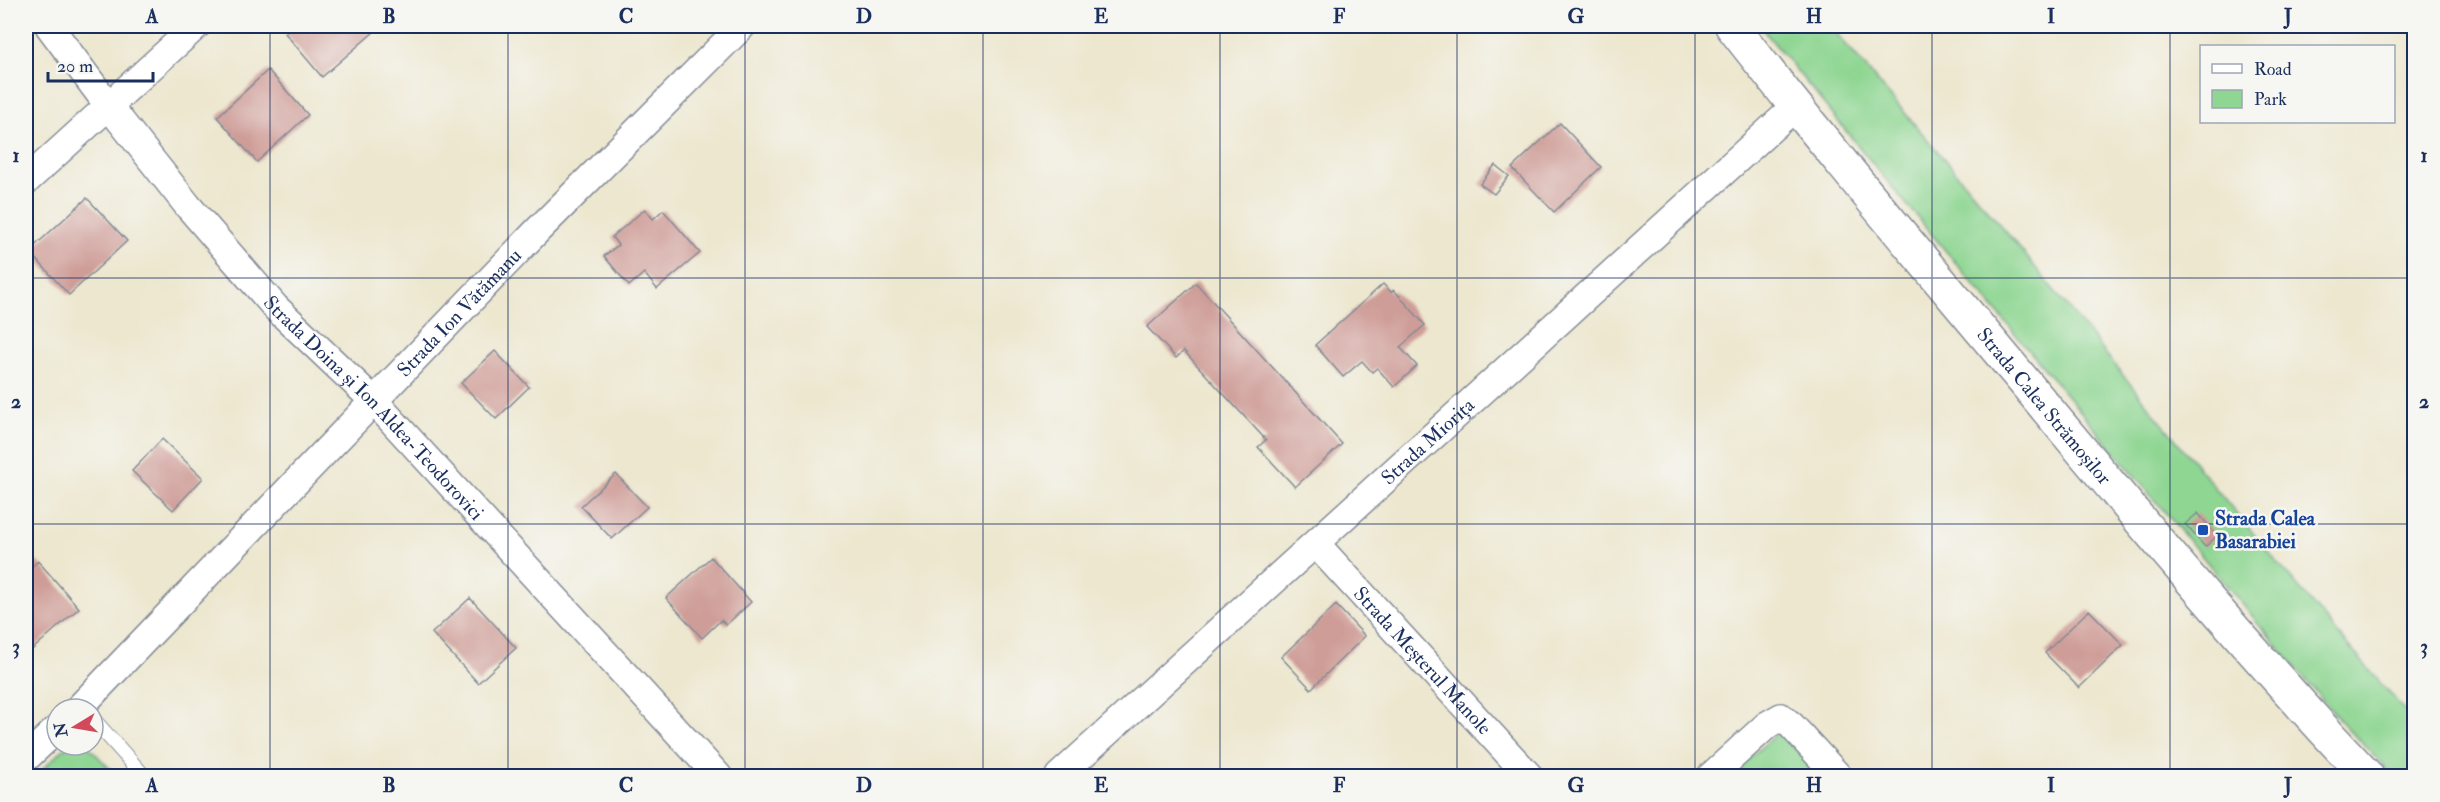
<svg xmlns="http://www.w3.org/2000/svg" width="2440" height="802" font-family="'IM FELL Double Pica',serif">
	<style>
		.green { fill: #8ed692; stroke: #548278; stroke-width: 1.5 }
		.building { fill: #cf9d98 }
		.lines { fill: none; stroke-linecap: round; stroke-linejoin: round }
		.service-casing { stroke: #848b96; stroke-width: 16 }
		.minor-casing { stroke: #848b96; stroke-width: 30 }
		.tertiary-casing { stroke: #848b96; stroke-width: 36 }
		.service { stroke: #fff; stroke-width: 14 }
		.minor { stroke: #fff; stroke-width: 27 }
		.tertiary { stroke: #fff; stroke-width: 33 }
		.grid { fill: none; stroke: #1b2f5e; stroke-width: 1.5; stroke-opacity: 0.55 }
		.transit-dot { fill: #1a4fb4; stroke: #f6f6f2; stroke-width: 2 }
		.labels { text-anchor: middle; stroke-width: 5; stroke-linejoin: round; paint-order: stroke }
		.street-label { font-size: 20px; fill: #1b2f5e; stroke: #f6f6f2 }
		.transit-label { font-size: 20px; font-weight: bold; fill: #164399; stroke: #f6f6f2; text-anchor: start }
		.neatline { fill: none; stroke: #1b2f5e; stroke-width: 2 }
		.grid-label { font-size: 20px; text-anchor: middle; font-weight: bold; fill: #1b2f5e }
	</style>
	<rect width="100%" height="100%" fill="#f6f6f2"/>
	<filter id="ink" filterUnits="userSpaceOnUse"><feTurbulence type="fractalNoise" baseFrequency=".0167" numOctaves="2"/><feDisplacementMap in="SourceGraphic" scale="12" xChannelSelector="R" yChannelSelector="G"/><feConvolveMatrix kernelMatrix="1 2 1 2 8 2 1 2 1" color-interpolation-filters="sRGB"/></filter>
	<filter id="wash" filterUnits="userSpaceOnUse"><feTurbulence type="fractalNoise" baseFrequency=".008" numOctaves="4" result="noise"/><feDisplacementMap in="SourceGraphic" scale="24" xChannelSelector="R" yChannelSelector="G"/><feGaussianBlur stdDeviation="1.35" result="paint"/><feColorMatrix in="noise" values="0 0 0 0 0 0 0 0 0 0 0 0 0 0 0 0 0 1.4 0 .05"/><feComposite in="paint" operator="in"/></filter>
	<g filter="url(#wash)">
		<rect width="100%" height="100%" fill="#ede7cf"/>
		<path class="green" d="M1760,26H1830C1897,104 1965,182 2031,262C2157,417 2282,572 2414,721V776H2393L2337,717L1887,181Z
			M1779,731L1821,776H1730Z
			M68,745H87L117,776H35Z"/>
		<g id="blocks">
			<path class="building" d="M293,26H370L375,31L322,77L285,33Z
				M268,70L308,115L257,162L217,117Z
				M1560,123L1601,167L1554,212L1512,168Z
				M1495,165L1509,176L1494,194L1480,184Z
				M87,198L127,241L69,295L29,251Z
				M645,209L653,219L663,210L700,253L657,289L644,273L629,286L604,256L618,245L612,237Z
				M1196,283L1342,444L1295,487L1258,447L1266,440L1184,351L1176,358L1147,327Z
				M1383,284L1391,292L1394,290L1425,325L1400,347L1417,366L1394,387L1377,368L1372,372L1362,361L1343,377L1315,345Z
				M495,351L529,387L496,419L461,383Z
				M162,439L203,478L173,510L132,471Z
				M616,474L647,507L612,539L581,506Z
				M2198,513L2217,536L2205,547L2185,524Z
				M711,557L751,602L726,625L721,620L702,638L666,598Z
				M38,561L79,608L33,649L26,640V572Z
				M470,598L516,648L478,683L432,633Z
				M1336,605L1365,636L1311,689L1281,657Z
				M2089,610L2123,645L2079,688L2045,653Z"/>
		</g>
	</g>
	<g filter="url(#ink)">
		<use href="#blocks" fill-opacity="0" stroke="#848b96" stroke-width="1.5"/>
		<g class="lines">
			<defs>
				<path id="service" d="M93,719L144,776"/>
				<g id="minor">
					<path id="s1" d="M49,26L108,105L188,206L276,308L373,400L718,776"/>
					<path d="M26,181L196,26"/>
					<path id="s2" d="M1316,544L1529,776"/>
					<path id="s3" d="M78,709L536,232L742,26"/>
					<path d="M26,758L57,729"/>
					<path id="s4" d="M1059,776L1795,107"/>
					<path d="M1711,776L1767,725L1781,717L1791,725L1838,776"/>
				</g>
				<g id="tertiary">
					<path id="s5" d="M1732,26C1824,144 1921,258 2017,373C2131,510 2245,647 2367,776"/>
				</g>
			</defs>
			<use href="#service" class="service-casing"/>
			<use href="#minor" class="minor-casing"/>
			<use href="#tertiary" class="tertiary-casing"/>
			<use href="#service" class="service"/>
			<use href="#minor" class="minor"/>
			<use href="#tertiary" class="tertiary"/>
		</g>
	</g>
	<path class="grid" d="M270,26V776M508,26V776M745,26V776M983,26V776M1220,26V776M1457,26V776M1695,26V776M1932,26V776M2170,26V776M26,278H2414M26,524H2414"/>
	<rect class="transit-dot" x="2197" y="524" width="12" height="12" rx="3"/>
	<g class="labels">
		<g class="street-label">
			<text dy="7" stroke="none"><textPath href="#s3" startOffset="550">Strada Ion Vătămanu</textPath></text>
			<text dy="7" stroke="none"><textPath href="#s5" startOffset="492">Strada Calea Strămoșilor</textPath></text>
			<text dy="7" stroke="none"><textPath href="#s1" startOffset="502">Strada Doina și Ion Aldea-Teodorovici</textPath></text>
			<text dy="7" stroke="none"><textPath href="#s4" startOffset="498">Strada Miorița</textPath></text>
			<text dy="7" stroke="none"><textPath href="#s2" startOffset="158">Strada Meșterul Manole</textPath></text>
		</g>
		<g class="transit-label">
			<text x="2215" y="525">Strada Calea<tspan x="2215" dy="23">Basarabiei</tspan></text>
		</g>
	</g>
	<rect width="2440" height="802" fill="none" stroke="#f6f6f2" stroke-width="66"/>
	<rect x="2200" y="45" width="195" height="78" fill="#f6f6f2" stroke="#9ea6b7" stroke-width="1.5"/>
	<rect x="2212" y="64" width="30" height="9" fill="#ffffff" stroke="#9ea6b7" stroke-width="1.5"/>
	<text x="2254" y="75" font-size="18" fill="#1b2f5e">Road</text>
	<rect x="2212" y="90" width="30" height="18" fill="#8ed692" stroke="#9ea6b7" stroke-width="1.5"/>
	<text x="2254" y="105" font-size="18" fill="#1b2f5e">Park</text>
	<g transform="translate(75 727) rotate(259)"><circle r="28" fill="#f6f6f2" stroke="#9ea6b7" stroke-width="1.5"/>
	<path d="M0-4.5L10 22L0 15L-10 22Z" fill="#d1495b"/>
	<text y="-9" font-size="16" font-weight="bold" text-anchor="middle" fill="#1b2f5e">N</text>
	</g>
	<path d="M48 72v9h105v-9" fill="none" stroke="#1b2f5e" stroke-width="3"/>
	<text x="57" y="72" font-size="18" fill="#1b2f5e" stroke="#f6f6f2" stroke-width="4.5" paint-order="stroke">20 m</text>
	<rect x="33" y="33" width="2374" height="736" class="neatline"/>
	<g class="grid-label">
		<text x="152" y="23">A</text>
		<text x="389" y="23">B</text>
		<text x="626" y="23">C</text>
		<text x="864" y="23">D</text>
		<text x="1101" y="23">E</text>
		<text x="1339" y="23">F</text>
		<text x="1576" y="23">G</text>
		<text x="1814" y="23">H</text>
		<text x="2051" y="23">I</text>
		<text x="2288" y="23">J</text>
		<text x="16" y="162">1</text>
		<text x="2424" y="162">1</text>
		<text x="16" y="408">2</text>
		<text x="2424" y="408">2</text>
		<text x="16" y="653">3</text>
		<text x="2424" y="653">3</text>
		<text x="152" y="792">A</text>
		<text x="389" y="792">B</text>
		<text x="626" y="792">C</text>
		<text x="864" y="792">D</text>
		<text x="1101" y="792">E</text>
		<text x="1339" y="792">F</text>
		<text x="1576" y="792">G</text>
		<text x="1814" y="792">H</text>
		<text x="2051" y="792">I</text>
		<text x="2288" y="792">J</text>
	</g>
</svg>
